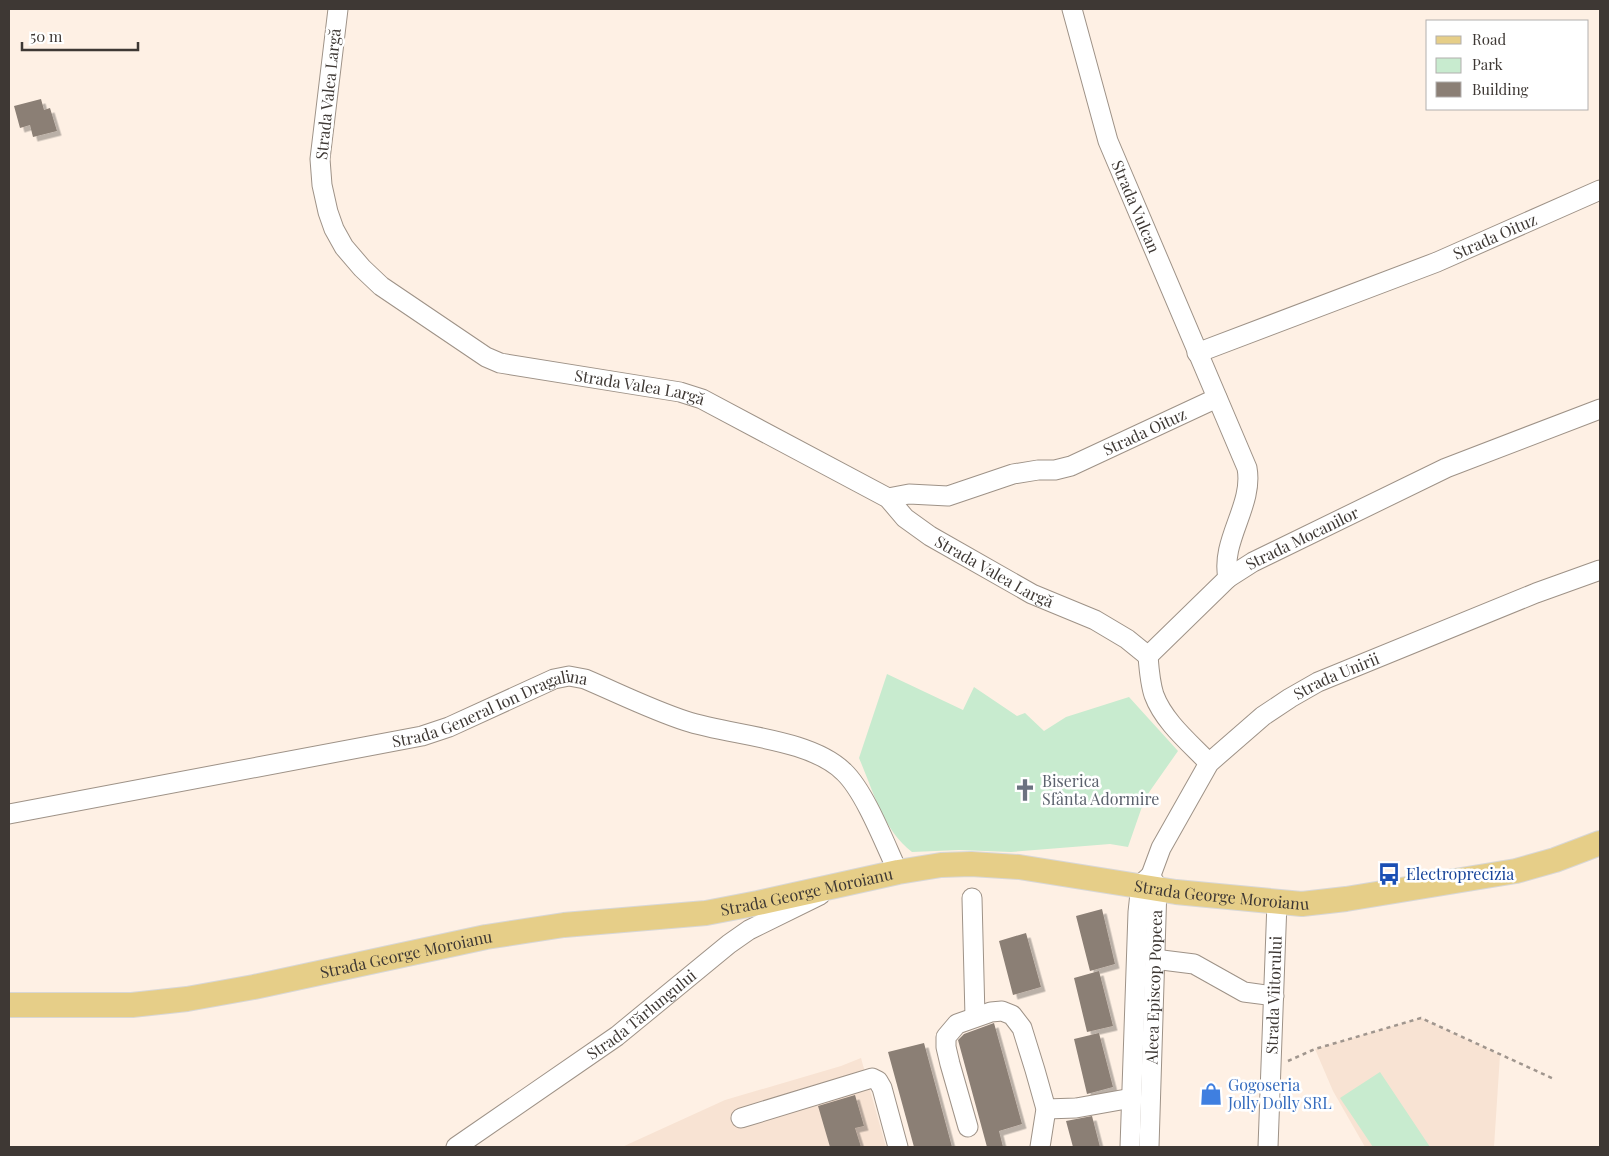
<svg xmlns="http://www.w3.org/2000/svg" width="1609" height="1156" font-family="'Playfair Display',serif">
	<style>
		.built { fill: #f8e3d3 }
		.green { fill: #c8ebcf }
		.building { fill: #8b7f75; filter: url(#shadow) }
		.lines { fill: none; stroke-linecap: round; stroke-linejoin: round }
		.minor-casing { stroke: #9e9287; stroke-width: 21 }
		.major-casing { stroke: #d8d7d6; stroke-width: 26 }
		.path { stroke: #a0968e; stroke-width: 2.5; stroke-dasharray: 4 4; stroke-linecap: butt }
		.minor { stroke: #fff; stroke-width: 19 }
		.major { stroke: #e6ce88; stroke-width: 24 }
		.labels { text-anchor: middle; stroke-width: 5; stroke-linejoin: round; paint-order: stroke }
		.street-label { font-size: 16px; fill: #3e3834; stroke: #fff }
		.worship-label { font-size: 16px; fill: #5b616d; stroke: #fff; text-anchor: start }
		.transit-label { font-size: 16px; fill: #164399; stroke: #fff; text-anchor: start }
		.shop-label { font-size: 16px; fill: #366cbe; stroke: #fff; text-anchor: start }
	</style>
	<defs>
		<filter id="shadow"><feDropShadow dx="4.5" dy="4.5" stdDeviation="0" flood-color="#0004"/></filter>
	</defs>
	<rect width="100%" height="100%" fill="#fef0e4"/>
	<path class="built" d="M1421,1018L1500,1055L1494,1147H1365L1333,1091L1315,1049Z
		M861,1058L886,1147H622L725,1100L841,1066Z"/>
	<path class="green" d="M887,674L963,710L974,687L1017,716L1025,713L1044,731L1066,717L1129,697L1178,751L1145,798L1128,847L1110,844L1011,852L959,850L912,852C883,830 873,790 859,758Z
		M1380,1072L1430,1147H1373L1340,1098Z"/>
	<path class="building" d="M41,99L44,110L50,108L57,131L33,137L30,125L20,128L14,106Z
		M1102,909L1115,964L1090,971L1076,916Z
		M1026,933L1041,987L1013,995L999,941Z
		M1099,971L1113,1026L1087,1032L1074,978Z
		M994,1023L1022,1124L999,1131L1003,1147H987L958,1040L964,1034Z
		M1099,1033L1113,1087L1087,1094L1074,1039Z
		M924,1043L952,1147H914L888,1052Z
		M855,1095L864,1126L855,1128L861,1147H830L818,1106Z
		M1092,1116L1100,1147H1073L1066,1121Z"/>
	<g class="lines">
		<defs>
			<g id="minor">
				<path id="s1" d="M338,9L320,159L322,185L328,212L334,229L344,247L362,268L381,286L486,357L500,363L680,392L702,399L888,498L905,518L930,536L1032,594L1095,620L1127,639L1148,656"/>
				<path id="s2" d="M1072,9L1108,141L1247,468C1254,505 1220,541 1228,578"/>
				<path id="s3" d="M1197,353L1437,262L1600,190"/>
				<path id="s4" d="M888,498L909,494L948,496L1013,474L1038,470H1055L1071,466L1217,398"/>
				<path id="s5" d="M1148,656L1228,578L1253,562L1446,468L1600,409"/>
				<path d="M1148,656C1149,669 1150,683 1154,695C1164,722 1190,743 1209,763"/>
				<path id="s6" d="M9,814L422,736L449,727L554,679L569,676L585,679C618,693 652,710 686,721C731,736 810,738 844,772C865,792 885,844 898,872"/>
				<path id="s7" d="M1151,875L1161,848L1209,763L1263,716L1290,698L1318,682L1536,593L1600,570"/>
				<path d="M972,898L975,1017"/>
				<path d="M1154,959L1194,964L1244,992L1274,996"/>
				<path d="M1046,1109L1076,1108L1132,1098"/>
				<path d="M741,1118L872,1078L878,1081L882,1088L898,1147"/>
				<path d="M968,1127L950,1064L946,1047V1037L957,1024L991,1012L1002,1011L1012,1015L1022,1028L1035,1070L1046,1109L1040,1147"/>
				<path id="s8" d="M456,1147L617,1036L729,944L749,930L820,895"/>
				<path d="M1130,1147L1138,912L1141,884L1150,876"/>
				<path id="s9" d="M1149,1147L1157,886L1151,877"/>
				<path id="s10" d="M1268,1147L1277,902"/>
			</g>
			<g id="major">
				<path id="s11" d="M9,1005H132L187,999L254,987L486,937L564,925L706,913L758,903L898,872L941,865L971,864L1019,867L1176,892L1302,904L1346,899L1516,871L1555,860L1600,843"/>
			</g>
		</defs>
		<use href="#minor" class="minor-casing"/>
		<use href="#major" class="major-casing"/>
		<path class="path" d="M1288,1061L1315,1049L1421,1018L1554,1079"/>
		<use href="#minor" class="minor"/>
		<use href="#major" class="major"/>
	</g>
	<defs>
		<symbol id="church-bare" viewBox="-9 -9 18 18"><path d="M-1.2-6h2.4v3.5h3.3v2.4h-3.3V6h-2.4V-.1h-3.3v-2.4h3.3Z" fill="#6b7280" stroke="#fff" stroke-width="2.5" paint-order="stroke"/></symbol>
		<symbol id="bus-bare" viewBox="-9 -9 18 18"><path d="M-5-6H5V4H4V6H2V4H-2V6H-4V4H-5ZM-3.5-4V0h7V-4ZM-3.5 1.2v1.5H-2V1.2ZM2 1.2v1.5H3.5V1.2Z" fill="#1a4fb4" stroke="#fff" stroke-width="2.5" paint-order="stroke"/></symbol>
		<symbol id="shop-bare" viewBox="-9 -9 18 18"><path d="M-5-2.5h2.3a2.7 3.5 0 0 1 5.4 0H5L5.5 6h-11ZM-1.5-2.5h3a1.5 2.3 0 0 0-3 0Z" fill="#3f7fe0" stroke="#fff" stroke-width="2.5" paint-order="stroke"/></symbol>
	</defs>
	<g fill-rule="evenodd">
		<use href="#church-bare" x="1009" y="774" width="32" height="32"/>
		<use href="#bus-bare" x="1373" y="858" width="32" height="32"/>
		<use href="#shop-bare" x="1195" y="1078" width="32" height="32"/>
	</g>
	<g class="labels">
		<g class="street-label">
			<text transform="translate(328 94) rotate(-84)" y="6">Strada Valea Largă</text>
			<text dy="6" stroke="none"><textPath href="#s2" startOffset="208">Strada Vulcan</textPath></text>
			<text dy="6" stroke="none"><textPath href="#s3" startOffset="320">Strada Oituz</textPath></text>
			<text dy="6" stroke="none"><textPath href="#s1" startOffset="581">Strada Valea Largă</textPath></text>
			<text dy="6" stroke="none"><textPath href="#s4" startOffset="269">Strada Oituz</textPath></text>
			<text dy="6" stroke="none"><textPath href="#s5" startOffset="196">Strada Mocanilor</textPath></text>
			<text dy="6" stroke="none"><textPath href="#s1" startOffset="986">Strada Valea Largă</textPath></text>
			<text dy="6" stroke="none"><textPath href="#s7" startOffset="282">Strada Unirii</textPath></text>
			<text dy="6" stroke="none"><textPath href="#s6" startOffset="494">Strada General Ion Dragalina</textPath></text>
			<text dy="6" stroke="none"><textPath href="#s11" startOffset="808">Strada George Moroianu</textPath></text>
			<text dy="6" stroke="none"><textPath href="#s11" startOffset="1228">Strada George Moroianu</textPath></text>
			<text dy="6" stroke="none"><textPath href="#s11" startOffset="402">Strada George Moroianu</textPath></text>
			<text dy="6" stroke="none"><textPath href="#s9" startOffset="160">Aleea Episcop Popeea</textPath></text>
			<text dy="6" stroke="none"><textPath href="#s10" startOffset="152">Strada Viitorului</textPath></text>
			<text dy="6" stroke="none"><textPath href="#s8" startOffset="228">Strada Tărlungului</textPath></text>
		</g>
		<g class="worship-label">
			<text x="1042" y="787">Biserica<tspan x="1042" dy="18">Sfânta Adormire</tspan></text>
		</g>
		<g class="transit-label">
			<text x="1406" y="880">Electroprecizia</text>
		</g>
		<g class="shop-label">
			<text x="1228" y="1091">Gogoseria<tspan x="1228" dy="18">Jolly Dolly SRL</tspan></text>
		</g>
	</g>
	<rect width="1609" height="1156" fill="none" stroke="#3e3834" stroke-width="20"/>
	<rect x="1426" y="20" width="162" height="90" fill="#ffffff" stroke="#b2afae"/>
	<rect x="1436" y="36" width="25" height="8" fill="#e6ce88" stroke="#b2afae"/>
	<text x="1472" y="45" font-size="15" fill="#3e3834">Road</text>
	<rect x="1436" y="58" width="25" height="15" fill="#c8ebcf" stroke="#b2afae"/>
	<text x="1472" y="70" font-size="15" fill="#3e3834">Park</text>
	<rect x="1436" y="82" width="25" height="15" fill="#8b7f75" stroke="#b2afae"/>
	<text x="1472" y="95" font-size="15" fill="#3e3834">Building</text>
	<path d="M22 42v8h116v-8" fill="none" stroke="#3e3834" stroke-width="2.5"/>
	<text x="30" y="42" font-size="15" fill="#3e3834" stroke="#ffffff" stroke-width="4" paint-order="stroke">50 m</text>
</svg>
